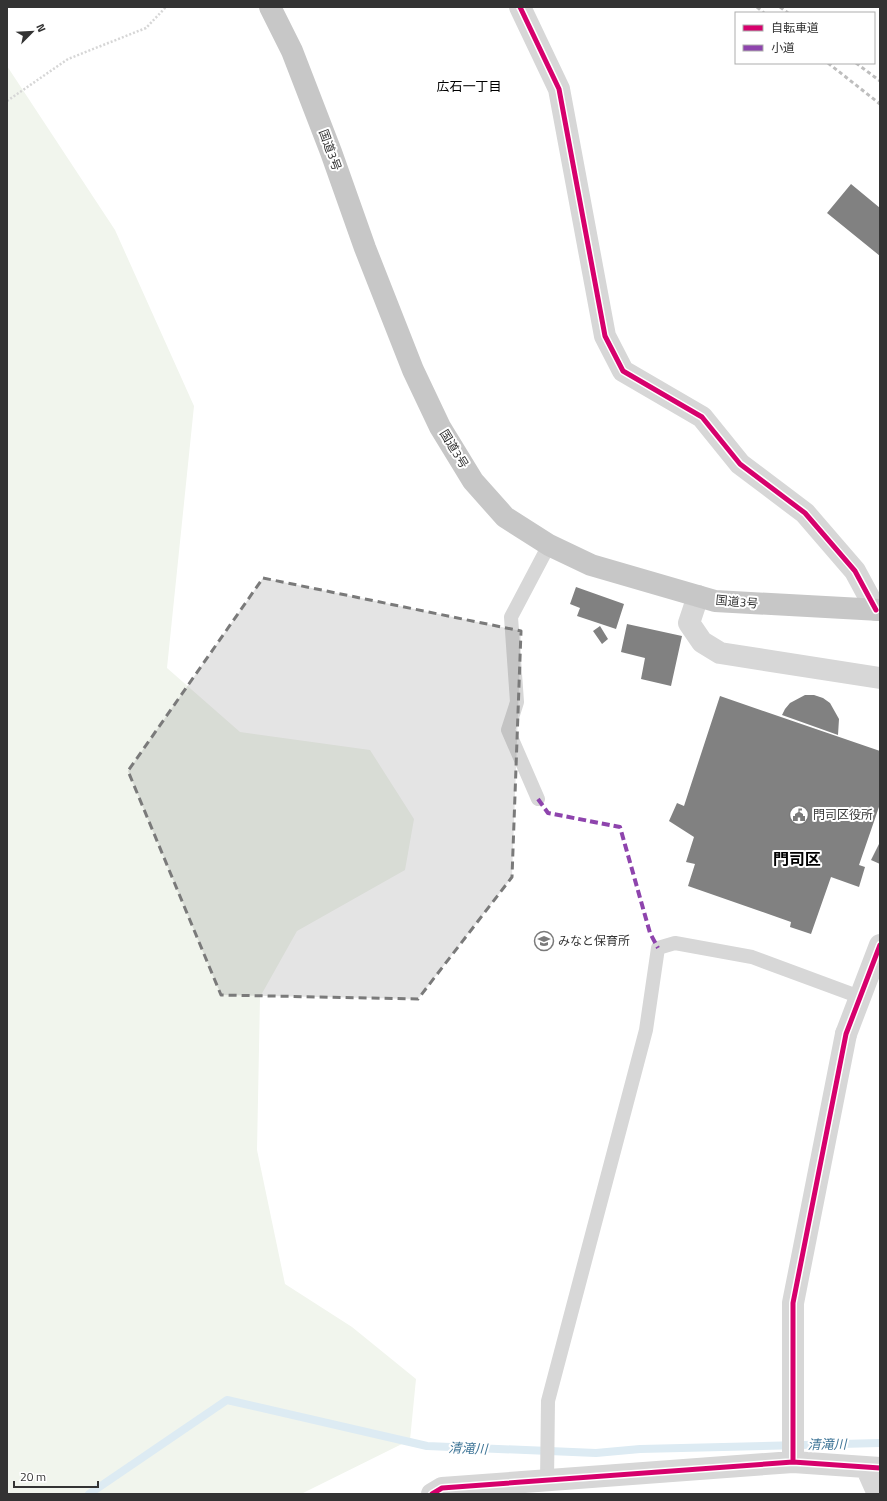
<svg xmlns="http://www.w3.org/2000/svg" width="887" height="1501" font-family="'Titillium Web','Noto Sans JP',sans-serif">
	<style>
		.green { fill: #f1f5ed }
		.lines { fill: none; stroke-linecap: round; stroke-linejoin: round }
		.stream { stroke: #ddebf3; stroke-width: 8 }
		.building { fill: #818181 }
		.path { stroke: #d6d6d6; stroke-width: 2.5; stroke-dasharray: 2 2; stroke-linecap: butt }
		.service { stroke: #d7d7d7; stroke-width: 14 }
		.minor { stroke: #d7d7d7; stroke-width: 22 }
		.tertiary { stroke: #d7d7d7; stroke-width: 22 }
		.trunk { stroke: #c7c7c7; stroke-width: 22 }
		.rail { stroke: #bebebe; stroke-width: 3; stroke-dasharray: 4 3; stroke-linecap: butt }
		.quiet { stroke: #8e44ad; stroke-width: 4; stroke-dasharray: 8 4; stroke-linecap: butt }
		.cycleway-casing { stroke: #fff; stroke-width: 8 }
		.cycleway { stroke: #d6006c; stroke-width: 5 }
		.marked { fill: #7a7a7a; fill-opacity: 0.2; stroke: #7a7a7a; stroke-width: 3; stroke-dasharray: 8 5; stroke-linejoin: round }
		.labels { text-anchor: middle; stroke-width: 4; stroke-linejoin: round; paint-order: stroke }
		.street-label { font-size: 12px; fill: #333; stroke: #fff }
		.poi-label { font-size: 12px; fill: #333; stroke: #fff; text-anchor: start }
		.neighbourhood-label { font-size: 13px; fill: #000; stroke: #fff }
		.water-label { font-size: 13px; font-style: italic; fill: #3f7597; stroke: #fff }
		.district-label { font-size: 16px; font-weight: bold; fill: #000; stroke: #fff }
	</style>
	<rect width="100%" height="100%" fill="#fff"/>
	<path class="green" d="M7,66L115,230L194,406L167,668L240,732L370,750L414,819L405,870L297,931L260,997L257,1150L285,1284L352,1327L416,1379L410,1440L301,1494H7Z"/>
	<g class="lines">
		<path class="stream" d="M89,1494L227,1400L427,1446L596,1453L640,1449L880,1443"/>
	</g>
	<path class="building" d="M851,184L880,208V256L827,213Z
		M576,587L624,604L616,629L577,616L580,608L570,604Z
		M627,624L682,636L671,686L641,679L645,658L621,652Z
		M600,626L608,639L602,644L593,631Z
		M805,695H814L823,698L830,703L839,719L838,735L782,715L785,709L790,703Z
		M720,696L880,751V804L859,865L865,867L859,887L831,877L811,934L790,927L791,922L688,886L695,864L686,862L694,837L669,821L677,803L684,806Z
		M880,842V864L871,860Z"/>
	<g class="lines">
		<path class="path" d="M7,101L68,59L146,28L166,7"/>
		<path class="service" d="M538,799L508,730L517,702L511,617L549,545
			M547,1481L548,1401L646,1030L658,948L675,943L752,957L860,997"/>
		<path class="minor" d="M520,7L559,89L605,336L623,371L702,417L740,464L805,513L855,571L876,610
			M698,596L689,623L702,642L720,653L880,678
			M793,1462V1303L846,1034
			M866,1467L878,1494
			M432,1494L442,1488L793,1462L880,1468"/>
		<path class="tertiary" d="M846,1034L880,945"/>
		<path class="trunk" d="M270,7L292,51L331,152L365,248L413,370L440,427L473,481L505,517L549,545L591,565L715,601L880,610"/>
		<path class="rail" d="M757,7L764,13
			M780,7L788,13
			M828,63L880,104
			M856,63L880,81"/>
		<path class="quiet" d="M538,799L548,813L620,827L650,933L658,948"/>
		<defs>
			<path id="cycleway" d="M520,7L559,89L605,336L623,371L702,417L740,464L805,513L855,571L876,610
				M793,1462V1303L846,1034L880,945
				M432,1494L442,1488L793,1462L880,1468"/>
		</defs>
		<use href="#cycleway" class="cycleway-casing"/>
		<use href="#cycleway" class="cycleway"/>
	</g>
	<path class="marked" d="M263,578L521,631L512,877L418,999L221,995L128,771Z"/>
	<defs>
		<symbol id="civic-ring" viewBox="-11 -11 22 22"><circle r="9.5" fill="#fff" stroke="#7a7a7a" stroke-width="1.5"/><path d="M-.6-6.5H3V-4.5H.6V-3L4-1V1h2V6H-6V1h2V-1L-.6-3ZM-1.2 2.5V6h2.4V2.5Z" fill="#7a7a7a"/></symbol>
		<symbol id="school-ring" viewBox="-11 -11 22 22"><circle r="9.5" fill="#fff" stroke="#7a7a7a" stroke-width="1.5"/><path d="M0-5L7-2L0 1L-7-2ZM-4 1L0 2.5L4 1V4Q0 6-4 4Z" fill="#7a7a7a"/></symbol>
	</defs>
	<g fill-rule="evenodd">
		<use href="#civic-ring" x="788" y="804" width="22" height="22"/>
		<use href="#school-ring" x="533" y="930" width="22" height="22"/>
	</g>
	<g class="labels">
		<g class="street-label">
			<text transform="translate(330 150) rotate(70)" y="4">国道3号</text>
			<text transform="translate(454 449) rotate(59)" y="4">国道3号</text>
			<text transform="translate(737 602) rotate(5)" y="4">国道3号</text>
		</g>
		<g class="poi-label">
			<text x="813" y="819">門司区役所</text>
			<text x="558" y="945">みなと保育所</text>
		</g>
		<g class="neighbourhood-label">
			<text x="469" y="91">広石一丁目</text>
		</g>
		<g class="water-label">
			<text transform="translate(827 1444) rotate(-1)" y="5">清滝川</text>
			<text transform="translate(468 1448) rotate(2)" y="5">清滝川</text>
		</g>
		<g class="district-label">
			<text x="797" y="865">門司区</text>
		</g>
	</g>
	<rect width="887" height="1501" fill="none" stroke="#333333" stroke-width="16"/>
	<rect x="735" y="12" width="140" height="52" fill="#ffffff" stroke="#adadad"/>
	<rect x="743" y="25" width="20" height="6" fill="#d6006c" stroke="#adadad"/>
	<text x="771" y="32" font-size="12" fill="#333333">自転車道</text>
	<rect x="743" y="45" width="20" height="6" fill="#8e44ad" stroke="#adadad"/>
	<text x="771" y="52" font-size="12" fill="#333333">小道</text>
	<g transform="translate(32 32) rotate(66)" stroke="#ffffff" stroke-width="3" paint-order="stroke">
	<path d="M0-3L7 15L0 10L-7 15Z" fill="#333333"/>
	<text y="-6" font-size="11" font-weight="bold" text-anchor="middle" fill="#333333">N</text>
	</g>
	<path d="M14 1481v6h84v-6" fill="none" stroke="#333333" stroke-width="2"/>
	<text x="20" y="1481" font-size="12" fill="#333333" stroke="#ffffff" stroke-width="3" paint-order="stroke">20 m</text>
</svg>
